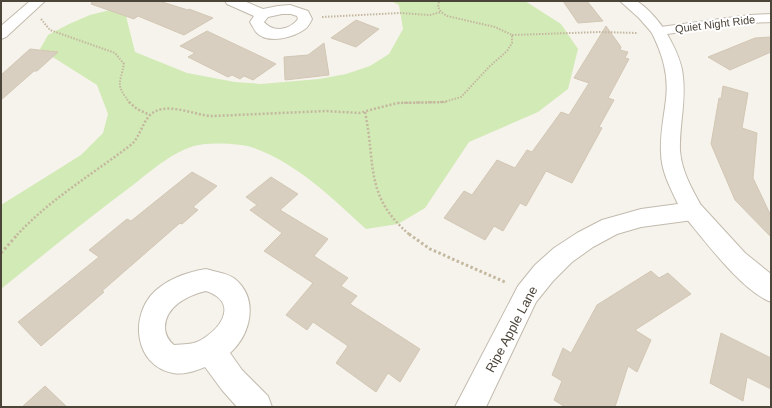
<svg xmlns="http://www.w3.org/2000/svg" width="772" height="408" font-family="Helvetica,sans-serif">
	<style>
		.green { fill: #d2eab5 }
		.building { fill: #d8cfc1; stroke: #d3c7b4 }
		.lines { fill: none; stroke-linecap: round; stroke-linejoin: round }
		.minor-casing { stroke: #c2bbae; stroke-width: 2 }
		.tertiary-casing { stroke: #c2bbae; stroke-width: 2 }
		.path-far2 { stroke: #c4b79f; stroke-width: 2; stroke-dasharray: 1.5 1.5; stroke-linecap: butt }
		.path-far1 { stroke: #c4b79f; stroke-width: 2.5; stroke-dasharray: 2 2; stroke-linecap: butt }
		.path { stroke: #c4b79f; stroke-width: 3; stroke-dasharray: 2.5 2.5; stroke-linecap: butt }
		.minor { fill: #fff; fill-rule: evenodd }
		.tertiary { fill: #fff; fill-rule: evenodd }
		.labels { text-anchor: middle; stroke-width: 4; stroke-linejoin: round; paint-order: stroke }
		.far-street-label { font-size: 11px; fill: #4b4439; stroke: #fff }
		.street-label { font-size: 13px; fill: #4b4439; stroke: #fff }
	</style>
	<rect width="100%" height="100%" fill="#f6f3ec"/>
	<path class="green" d="M391,1H525L561,24L578,49L568,89L538,112L469,142L425,208L398,224L366,229C332,198 298,164 254,148C241,143 208,142 194,146C170,153 149,173 129,188C85,221 43,255 1,289V205L81,155L103,133L108,114L97,85L40,49L48,35L69,24L90,15L114,9L126,16L135,52L187,73L235,82L261,84L319,79L346,74L370,66L389,54L403,29L399,5Z"/>
	<path class="building" d="M92,1H164L162,2L188,10L189,9L213,18L184,35L138,16L134,19L91,4Z
		M563,1H587L603,21L578,23Z
		M356,20L379,29L356,47L331,38Z
		M606,26L621,47L620,50L628,52L625,58L629,59L608,98L614,100L599,127L602,128L572,183L546,171L526,206L520,203L503,231L494,226L485,240L444,218L464,191L472,195L497,160L515,168L527,150L532,152L561,112L569,115L589,83L574,78Z
		M207,31L262,57L276,64L253,80L244,76L240,79L232,75L228,77L188,57L195,53L180,46Z
		M771,37V52L730,70L708,57L755,38Z
		M324,43L329,75L285,80L284,57L308,55Z
		M30,49L58,52L37,71H34L1,100V75Z
		M723,86L748,93L742,128L757,133L753,178L771,216V237L735,200L711,144L719,98L721,99Z
		M192,172L217,186L193,207L198,210L182,224L180,223L102,291L104,292L41,346L18,322L99,257L89,250L127,219L131,221Z
		M271,177L298,194L280,210L328,239L314,256L348,278L341,286L357,296L350,304L420,349L400,382L388,373L376,392L336,363L348,346L313,322L307,330L286,315L313,283L264,251L282,233L250,210L257,205L246,197Z
		M651,271L659,278L668,273L691,294L635,330L651,340L637,372L628,366L615,407H565L554,400L562,381L552,375L563,348L571,353L597,305Z
		M721,333L771,358V389L747,377L743,401L710,383Z
		M45,386L67,407H22Z"/>
	<g class="lines">
		<defs>
			<path id="minor" d="M30,1H45L6,37L1,39V26Z
				M225,1H244L263,9L278,6L290,5L308,11L312,19C310,23 308,27 305,29C293,38 268,44 257,33C254,30 252,25 250,22L254,16L227,4ZM282,14H291L297,16L298,19C290,30 273,33 264,22L268,17Z
				M620,1C625,1 632,0 636,1C646,6 660,22 665,31L663,34L658,35L653,34L639,18Z
				M693,202L701,205L745,253L771,274V302C742,291 706,242 685,217L682,211L685,205Z
				M206,269C215,272 228,273 235,279C259,299 251,334 230,353L242,370L268,396L272,407H237L222,390L205,367C195,371 184,375 173,373C135,366 129,317 154,292C168,279 187,272 206,269ZM206,291C238,302 223,327 201,340C193,345 183,344 174,345C168,340 166,336 165,329C164,307 188,295 206,291Z"/>
			<path id="tertiary" d="M771,14V22L750,23L667,34C675,48 682,62 683,77C686,102 679,127 680,151C682,174 694,192 704,211L701,217L693,220L641,227L617,234L593,247L572,262L553,281L536,302L486,407H455L518,286L535,265L554,248L577,233L602,220L641,209L678,204C670,187 661,171 661,152C660,134 664,117 666,99C669,74 662,53 651,31L653,28L750,15Z"/>
		</defs>
		<use href="#minor" class="minor-casing"/>
		<use href="#tertiary" class="tertiary-casing"/>
		<path class="path-far2" d="M322,17L400,13L430,15L441,12
			M41,19L50,30L115,53L124,64C120,84 115,84 130,103
			M512,35L600,32L638,33
			M398,103L444,102L461,97L489,67L507,51L512,43V35L495,27L447,16L441,12L438,7L439,1"/>
		<path class="path-far1" d="M129,102L137,109L150,115
			M365,112C376,164 364,196 410,235
			M17,235C50,199 93,174 132,144C140,136 142,124 150,115C166,100 195,116 213,116L326,111L359,113L397,103L446,102"/>
		<path class="path" d="M409,234L430,249L507,283
			M1,253L18,234"/>
		<use href="#minor" class="minor"/>
		<use href="#tertiary" class="tertiary"/>
	</g>
	<g class="labels">
		<g class="far-street-label">
			<text transform="translate(715 24) rotate(-7)" y="4">Quiet Night Ride</text>
		</g>
		<g class="street-label">
			<text transform="translate(511 329) rotate(-62)" y="5">Ripe Apple Lane</text>
		</g>
	</g>
	<rect width="772" height="408" fill="none" stroke="#4b4439" stroke-width="4"/>
</svg>
